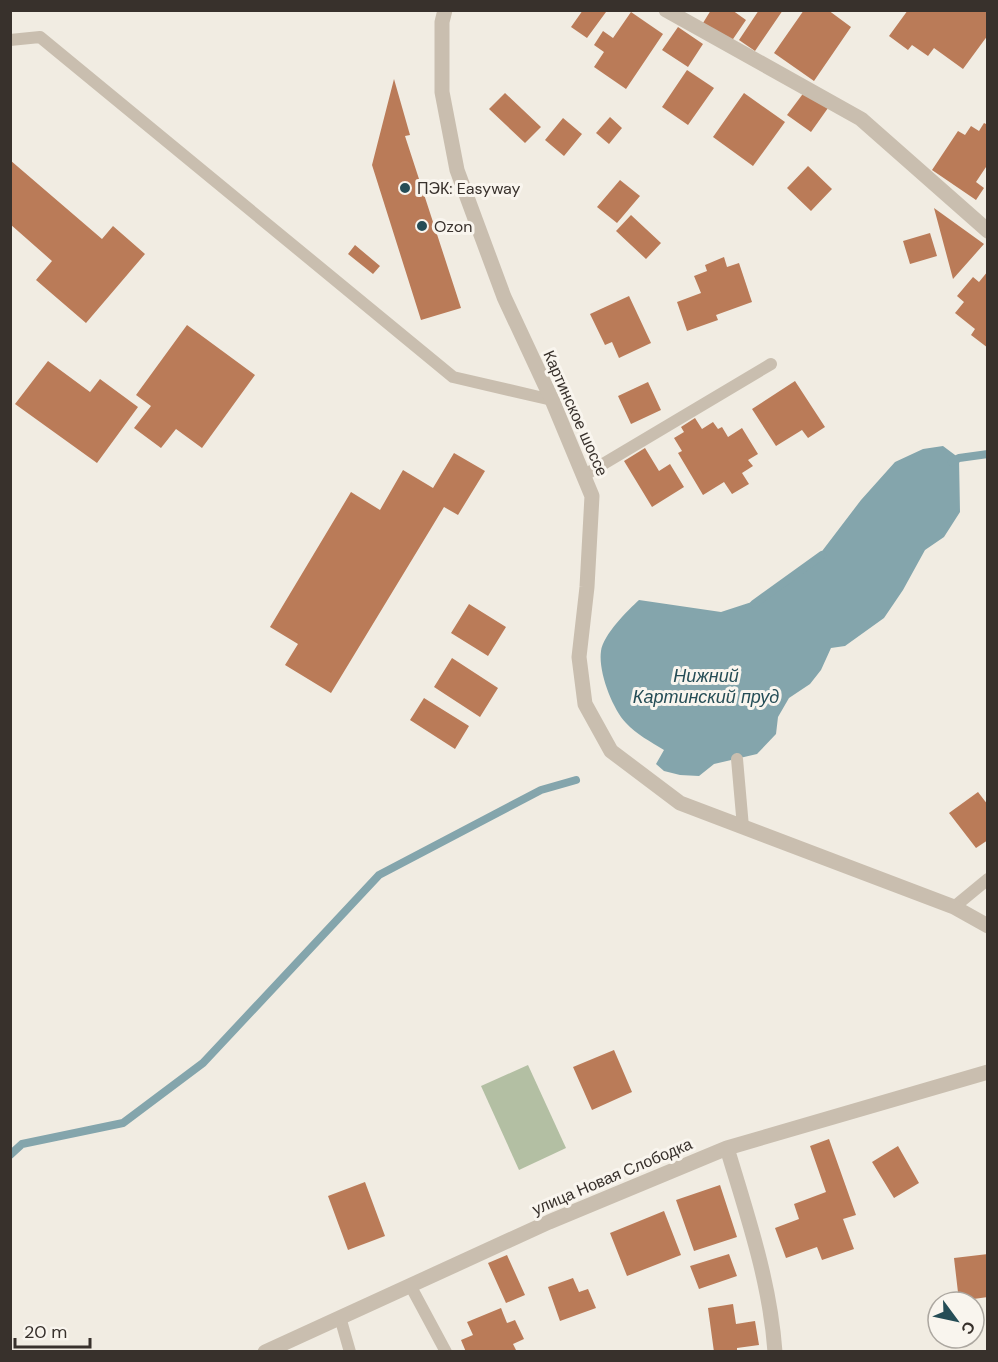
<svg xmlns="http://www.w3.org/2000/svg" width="998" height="1362" font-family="'DM Sans',sans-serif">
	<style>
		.green { fill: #b3bfa3 }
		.water { fill: #84a5ac }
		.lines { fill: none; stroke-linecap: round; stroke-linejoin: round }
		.stream { stroke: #84a5ac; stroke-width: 8 }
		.building { fill: #ba7b58 }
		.lane { stroke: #c9beaf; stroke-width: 12 }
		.street { stroke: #c9beaf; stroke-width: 15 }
		.poi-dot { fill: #254d56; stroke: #f9f5ee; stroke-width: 2 }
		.labels { text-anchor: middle; stroke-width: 6; stroke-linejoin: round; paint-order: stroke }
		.poi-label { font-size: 16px; fill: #38312c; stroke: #f9f5ee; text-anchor: start }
		.street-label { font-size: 16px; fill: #38312c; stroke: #f9f5ee }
		.water-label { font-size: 18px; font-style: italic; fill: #254d56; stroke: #f9f5ee }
	</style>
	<rect width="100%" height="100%" fill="#f1ece2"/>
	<path class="green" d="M528,1065L566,1148L519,1170L481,1086Z"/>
	<path class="water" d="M943,446L959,458L960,512L944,537L925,550L903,590L884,618L845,646L831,648L821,670L810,684L789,698L778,717L776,734L757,754L714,764L699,776L680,775L664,771L656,764L664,750C651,742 636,734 626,723C612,708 598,671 601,651C603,635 628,610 639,600L721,612L770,596L813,563L861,500L895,462L923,449Z"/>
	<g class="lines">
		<path class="stream" d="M952,462L959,458L988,454
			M754,604L822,555
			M10,1155L22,1144L123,1123L203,1063L379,875L541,790L576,780"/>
	</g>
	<path class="building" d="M583,10L606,12L587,38L571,27Z
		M711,10H732L746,20L731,42L703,23Z
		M759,10H783L755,51L739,40Z
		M804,10H828L851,27L814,81L774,53Z
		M908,10H988V35L963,69L934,48L928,56L912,45L908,50L889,36Z
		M631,12L663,34L626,89L594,67L604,52L594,45L603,31L613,38Z
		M678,27L703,44L688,67L662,50Z
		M687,70L714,88L688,125L662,107Z
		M394,79L410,135L405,136L461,308L421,320L372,165Z
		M805,91L828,108L811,132L787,115Z
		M505,93L541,127L525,143L489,109Z
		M744,93L785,122L753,166L713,137Z
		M610,117L622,128L609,144L596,133Z
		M563,118L582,134L564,156L545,140Z
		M984,123L988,125V164L976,182L984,188L976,200L932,170L958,131L965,135L971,126L979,131Z
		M10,160L102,239L113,226L145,254L86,323L36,280L52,261L10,224Z
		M808,166L832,189L811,211L787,188Z
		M620,180L640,196L617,223L597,207Z
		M934,208L984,244L953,279Z
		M631,215L661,243L646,259L616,231Z
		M930,233L937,256L910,264L903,241Z
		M355,245L380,266L373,274L348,254Z
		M724,257L727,267L739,263L752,302L716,315L718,320L687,331L677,302L701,293L694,276L707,271L705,265Z
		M988,271V348L971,335L975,329L955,313L964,302L957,296L973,277L979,282Z
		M629,296L651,343L619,358L612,342L605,345L590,314Z
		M187,325L255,375L202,448L176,429L161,448L134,428L151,406L136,395Z
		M48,361L90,392L100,379L138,407L97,463L15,404Z
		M795,381L825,427L808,438L802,430L776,446L752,409Z
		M648,382L661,410L631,424L618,396Z
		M695,418L702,429L713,422L718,429L722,427L728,437L742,428L758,454L748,460L753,466L742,473L749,484L732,494L724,482L703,495L678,453L682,451L674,438L684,432L681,427Z
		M645,448L659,471L670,464L684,487L652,507L624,461Z
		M454,453L485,471L458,515L444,507L331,693L285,665L298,644L270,627L351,492L380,510L403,470L433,488Z
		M469,604L506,627L488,656L451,633Z
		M452,658L498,688L480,717L434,687Z
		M424,698L469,726L455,749L410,720Z
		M978,792L988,805V840L976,848L949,813Z
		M614,1050L632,1092L592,1110L573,1067Z
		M829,1139L856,1215L843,1219L854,1249L822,1260L817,1247L786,1258L775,1228L799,1219L794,1204L826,1192L810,1146Z
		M898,1146L919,1183L894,1198L872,1162Z
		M365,1182L385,1236L348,1250L328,1196Z
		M720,1185L737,1237L694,1251L676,1200Z
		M664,1211L681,1255L627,1276L610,1233Z
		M729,1254L737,1276L699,1289L690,1266Z
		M988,1254V1297L959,1301L954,1258Z
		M507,1255L525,1295L506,1303L488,1263Z
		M573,1278L579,1292L588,1289L596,1308L560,1321L548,1287Z
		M733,1304L736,1324L755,1321L759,1345L737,1348V1352H714L708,1308Z
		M501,1308L507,1323L515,1320L524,1339L513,1344L517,1352H466L461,1340L473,1335L467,1322Z"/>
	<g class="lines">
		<path class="lane" d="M10,40L40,37L453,377L552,400
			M583,476L771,364
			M737,759L743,827
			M954,907L988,879
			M410,1285L446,1352
			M340,1317L350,1352"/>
		<path class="street" d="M445,10L442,22V92L457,170L504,297L552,400L592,496L587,587L579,657L585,704L611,751L680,803L954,907L988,926
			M666,10L861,119L988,231
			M727,1148C747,1215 770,1281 775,1352
			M265,1352L549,1222L727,1148L988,1072"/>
	</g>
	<g class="poi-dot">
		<circle cx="405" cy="188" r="6"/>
		<circle cx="422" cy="226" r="6"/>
	</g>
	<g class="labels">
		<g class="poi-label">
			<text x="417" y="194">ПЭК: Easyway</text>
			<text x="434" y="232">Ozon</text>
		</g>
		<g class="street-label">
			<text transform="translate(576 413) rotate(66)" y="6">Картинское шоссе</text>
			<text transform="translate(612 1176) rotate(-23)" y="6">улица Новая Слободка</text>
		</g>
		<g class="water-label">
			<text x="706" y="682">Нижний<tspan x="706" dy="21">Картинский пруд</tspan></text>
		</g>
	</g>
	<rect width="998" height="1362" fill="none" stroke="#38312c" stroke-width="24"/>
	<g transform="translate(956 1320) rotate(123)"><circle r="28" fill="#f9f5ee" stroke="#aca7a0" stroke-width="1.5"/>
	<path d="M0-4.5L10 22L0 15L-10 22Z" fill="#254d56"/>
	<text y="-9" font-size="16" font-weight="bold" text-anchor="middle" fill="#38312c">С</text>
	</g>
	<path d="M15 1338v9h75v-9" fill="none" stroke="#38312c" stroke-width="3"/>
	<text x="24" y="1338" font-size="18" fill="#38312c" stroke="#f9f5ee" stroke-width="4.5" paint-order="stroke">20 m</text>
</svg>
